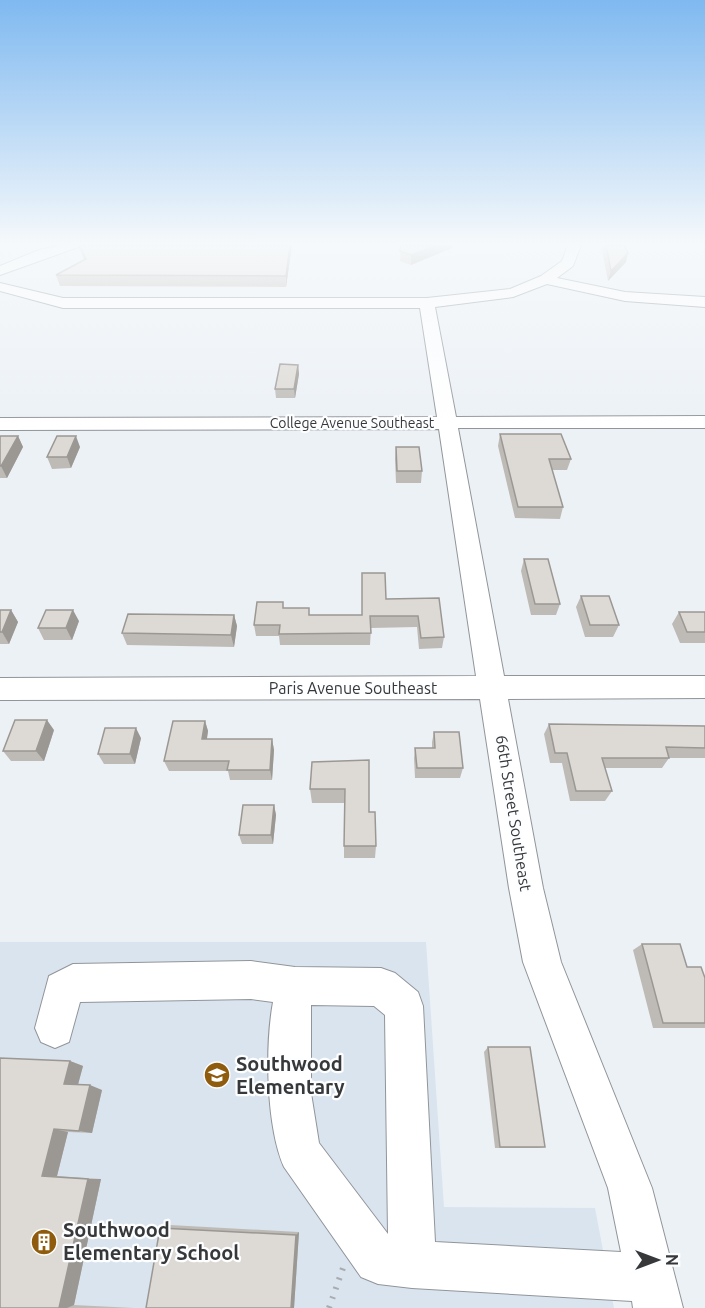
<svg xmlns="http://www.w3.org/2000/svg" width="705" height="1308" font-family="Ubuntu,sans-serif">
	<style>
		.built { fill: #dae4ef }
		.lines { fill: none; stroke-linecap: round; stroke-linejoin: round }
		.minor-casing { stroke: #91959a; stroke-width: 2 }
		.path { stroke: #a8acb0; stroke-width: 6; stroke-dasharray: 2 8; stroke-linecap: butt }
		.minor { fill: #fff; fill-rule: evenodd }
		.wall { fill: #bebbb6 }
		.shaded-wall { fill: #9b9894 }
		.building { fill: #ddd9d4; stroke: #9b9894; stroke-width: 1.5 }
		.labels { text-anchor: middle; stroke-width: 4.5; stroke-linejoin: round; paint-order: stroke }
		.far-street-label { font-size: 14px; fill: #36383a; stroke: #fdfeff }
		.street-label { font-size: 16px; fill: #36383a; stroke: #fdfeff }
		.near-poi-label { font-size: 20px; font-weight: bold; fill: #36383a; stroke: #fdfeff; text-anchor: start }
	</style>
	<rect width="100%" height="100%" fill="#ecf1f6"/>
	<path class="built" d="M0,942H426L444,1207L595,1208L614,1308H0Z"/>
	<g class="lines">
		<defs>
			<path id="minor" d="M62,245H84L0,275V266L39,250Z
				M568,245H581L573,266L557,278L625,292L705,297V307L625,301L547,284L513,297L435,307L456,417L705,416V428H458L504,676H705V698L508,699L543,888L561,962L652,1188L683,1308H633L632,1301L412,1288L378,1284L361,1277L284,1167C266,1126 265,1046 273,1002L251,999L80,1002L69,1042L55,1048L41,1042L35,1028L49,976L73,964L251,961L295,967L381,968L395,973L418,992L423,1006L435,1242L621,1252L608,1188L523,962L509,888L480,699L0,700V678L476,676L439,429L0,430V418L437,417L420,308H63L0,291V283L63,298H427L510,289L541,276L562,261ZM311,1005L374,1006L385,1015L388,1234L319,1143L311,1093Z"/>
		</defs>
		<use href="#minor" class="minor-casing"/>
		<path class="path" d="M329,1308L343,1268"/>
		<use href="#minor" class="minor"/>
	</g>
	<path class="wall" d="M78,245H292L286,287L60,286L56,275L84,260Z
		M401,245H452V248L411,265L400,261Z
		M601,245H627L626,249V262L608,281Z
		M298,365L299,374L295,398H276L275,389Z
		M500,434L571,459L567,470H552L563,507L560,519L515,518L498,446Z
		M0,436H18L23,447L7,478H0Z
		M80,447L71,468L52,469L47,457Z
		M396,447L422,471L421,483H396L395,459Z
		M524,559L560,604L556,615H531L521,571Z
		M581,596L619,625L613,637H585L576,607Z
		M439,598L444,637L442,648L419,649L417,627L371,628L370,645H280L279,636H256L254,625L284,608L310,615H362L386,599Z
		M0,610H11L18,622L9,644H0Z
		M679,612H705V643H680L672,624Z
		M234,615L237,626L234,647L127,645L122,633Z
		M79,621L72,640H44L38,628Z
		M205,721L208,731L207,739H272L274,750L272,780H230L228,771H169L164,761Z
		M549,724L705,726V758H669L662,768H605L612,791L605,801H570L562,763H550L544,734Z
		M54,730L44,761H11L3,751Z
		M434,732L463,768L460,778H415L414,758L415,748H432V742Z
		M141,738L135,764H104L98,754Z
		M369,760V812L376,846L375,858H344V803H312L310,789Z
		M274,805L276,815L273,844H242L239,835Z
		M642,944L687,967L705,978V1028H653L633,950Z
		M488,1047L545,1147L539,1148H495L484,1052Z
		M70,1061L83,1066L78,1085L102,1090L92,1133L68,1132L57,1176L101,1179L74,1305L134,1308H0Z
		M170,1225L299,1232L294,1308L160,1228Z"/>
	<path class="shaded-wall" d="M290,245H292L286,287V276Z
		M437,245H452V248L411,265V255Z
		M628,253L626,262L608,281L611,271Z
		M298,365L299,374L295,398L294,389Z
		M18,436L23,447L7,478L1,466Z
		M76,436L80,447L71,468L67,457Z
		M11,610L18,622L9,644L2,632Z
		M73,610L79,621L72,640L66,628Z
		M234,615L237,626L234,647L231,635Z
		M47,720L54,730L44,761L36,751Z
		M205,721L208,731L205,750L202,739Z
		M136,728L141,738L135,764L130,754Z
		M272,739L274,750L272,780L270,770Z
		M274,805L276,815L273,844L271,835Z
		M70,1061L83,1066L77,1088L64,1084Z
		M90,1085L102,1090L92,1133L79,1131Z
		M54,1129L68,1132L57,1176H42Z
		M88,1179H101L74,1305L67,1308H59Z
		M299,1232L294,1308H291L296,1235Z"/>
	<path class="building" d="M79,245H290L286,276L56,275L86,259Z
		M401,245H437L411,255L400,251Z
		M606,245H624L628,253L611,271Z
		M280,364L298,365L294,389H275Z
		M500,434H561L571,459H549L563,507H518Z
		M0,436H18L1,466H0Z
		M57,436H76L67,457H47Z
		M396,447H419L422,471H397Z
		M524,559H548L560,604H535Z
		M362,573H385L386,599L439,598L444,637L421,638L418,616H370L371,633L279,634L280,625H254L257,602H283V608H309V615H362Z
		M581,596H609L619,625H590Z
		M0,610H11L2,632H0Z
		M46,610H73L66,628H38Z
		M679,612H705V632H687Z
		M128,614L234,615L231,635L122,633Z
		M15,720H47L36,751H3Z
		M173,721H205L202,739H272L270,770H227L229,761H164Z
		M549,724L705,726V748L666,747L669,758H602L612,791H576L567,753H555Z
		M105,728H136L130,754H98Z
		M434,732H459L463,768H417L415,748H435Z
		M369,760V812H375L376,846H344L345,789H310L312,762Z
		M243,805H274L271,835H239Z
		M642,944H680L687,967H701L705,978V1023H663Z
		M488,1047H530L545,1147H500Z
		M0,1058L70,1061L64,1084L90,1085L79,1131L54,1129L42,1176L88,1179L59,1308H0Z
		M160,1228L296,1235L291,1308H146Z"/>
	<linearGradient id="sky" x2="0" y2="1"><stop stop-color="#7fb9f0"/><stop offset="0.57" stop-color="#f6f9fb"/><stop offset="1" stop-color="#f6f9fb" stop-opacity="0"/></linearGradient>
	<rect width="705" height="428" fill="url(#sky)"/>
	<defs>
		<symbol id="school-disc" viewBox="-11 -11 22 22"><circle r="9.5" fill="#8f5b0c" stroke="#fdfeff"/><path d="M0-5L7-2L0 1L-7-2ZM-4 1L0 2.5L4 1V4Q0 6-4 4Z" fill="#fff"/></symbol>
		<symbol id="building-disc" viewBox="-11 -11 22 22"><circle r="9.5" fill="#8f5b0c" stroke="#fdfeff"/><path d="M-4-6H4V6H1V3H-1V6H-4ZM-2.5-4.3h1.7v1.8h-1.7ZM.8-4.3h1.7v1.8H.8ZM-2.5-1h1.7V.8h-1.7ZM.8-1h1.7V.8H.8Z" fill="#fff"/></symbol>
	</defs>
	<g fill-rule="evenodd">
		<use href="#school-disc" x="202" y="1060" width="30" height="30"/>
		<use href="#building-disc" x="29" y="1227" width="30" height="30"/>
	</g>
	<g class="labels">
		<g class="far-street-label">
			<text x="352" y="428">College Avenue Southeast</text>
		</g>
		<g class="street-label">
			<text x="353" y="694">Paris Avenue Southeast</text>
			<text transform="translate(514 813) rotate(81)" y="6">66th Street Southeast</text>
		</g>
		<g class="near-poi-label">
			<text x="236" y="1071">Southwood<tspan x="236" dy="23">Elementary</tspan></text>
			<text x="63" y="1237">Southwood<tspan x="63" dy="23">Elementary School</tspan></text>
		</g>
	</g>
	<g transform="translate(657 1260) rotate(90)" stroke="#fdfeff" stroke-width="4.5" paint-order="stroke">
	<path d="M0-4.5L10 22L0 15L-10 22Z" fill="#36383a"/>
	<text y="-9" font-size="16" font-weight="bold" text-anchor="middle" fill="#36383a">N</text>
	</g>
</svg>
